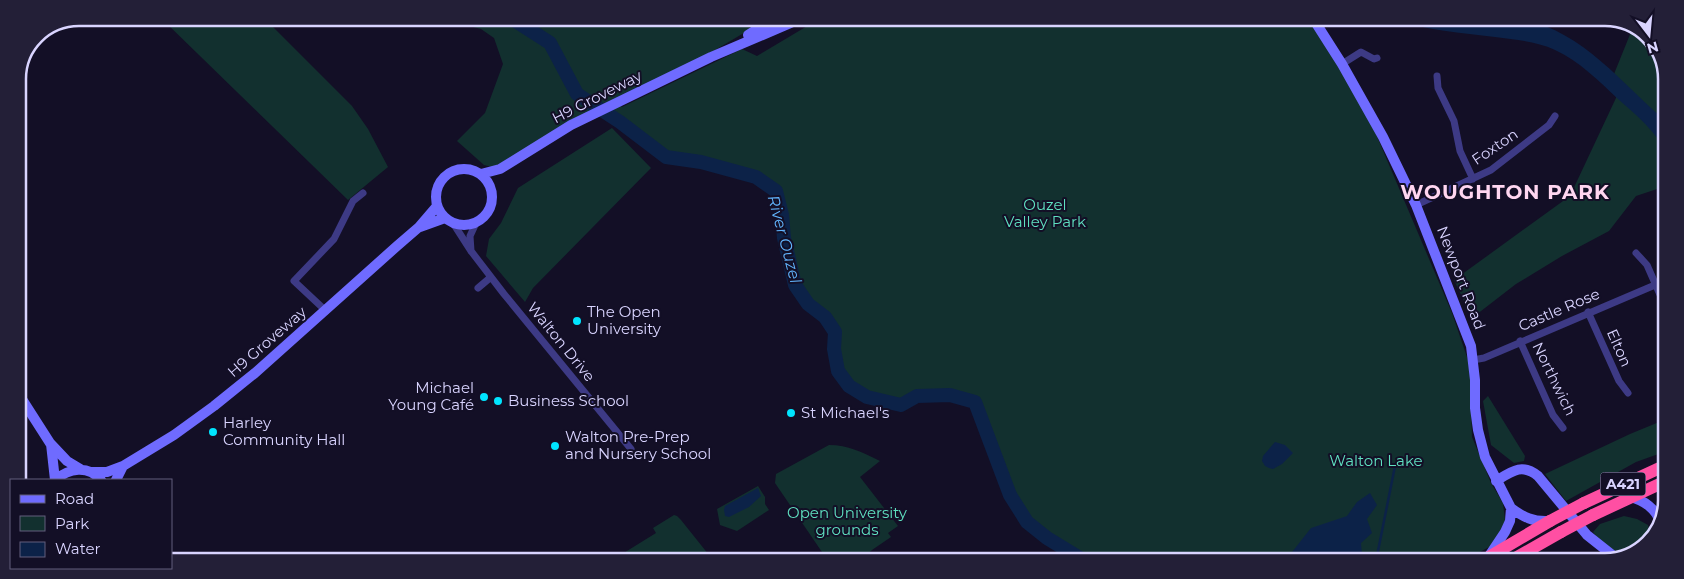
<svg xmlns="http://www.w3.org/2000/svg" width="1684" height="579" font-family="Montserrat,sans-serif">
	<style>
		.green { fill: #12302f }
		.water { fill: #0c2248 }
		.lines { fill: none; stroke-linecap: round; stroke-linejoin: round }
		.stream { stroke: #0c2248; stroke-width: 2.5 }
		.river { stroke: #0c2248; stroke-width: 14 }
		.street { stroke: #3d3a85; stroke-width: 7 }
		.secondary { stroke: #6f6bff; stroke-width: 10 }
		.highway { stroke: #ff4fa3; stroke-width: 12 }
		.highway-bridge { stroke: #ff4fa3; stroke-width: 12 }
		.poi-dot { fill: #00e5ff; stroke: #130f26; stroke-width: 2 }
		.labels { text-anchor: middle; stroke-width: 4; stroke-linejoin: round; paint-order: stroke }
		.shield { fill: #130f26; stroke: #9e99be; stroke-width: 1 }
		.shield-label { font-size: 14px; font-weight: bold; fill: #d9d4ff }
		.street-label { font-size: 15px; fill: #d9d4ff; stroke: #130f26 }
		.park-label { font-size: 15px; fill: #5fe0c0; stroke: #130f26 }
		.poi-label { font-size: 15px; fill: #d9d4ff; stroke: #130f26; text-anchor: start }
		.water-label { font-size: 16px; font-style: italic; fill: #62b6ff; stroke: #130f26 }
		.district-label { font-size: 20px; font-weight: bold; letter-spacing: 1px; fill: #ffd6f0; stroke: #130f26 }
		.rim { fill: none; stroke: #d9d4ff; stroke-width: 2.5 }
	</style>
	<rect width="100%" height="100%" fill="#130f26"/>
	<path class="green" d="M161,18H264L352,106L368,129L388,167L348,200Z
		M438,18L765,19L754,27L710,53L618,103L622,107L742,49L757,56L819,19L1309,20L1350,83L1373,127L1452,313L1468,360L1470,376L1472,437L1491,483L1503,503L1505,520L1504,527L1491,546L1463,561L1083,560L1078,559L1047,538L1027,522L1010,495L975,402L950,395L917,396L901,405L878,402L849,386L838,371L834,349L835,332L825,317L808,304L795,285L784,238L782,215L775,191L756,177L701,162L666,157L620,122L602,110L500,169L484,165L457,141L485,113L503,64L494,38L481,29Z
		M1633,27L1654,41L1666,75V186L1636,196L1609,231L1562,256L1516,284L1472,318L1454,280L1570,196L1616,98L1614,74Z
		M612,128L651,168L533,288L525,302L486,256L489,239L501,223L518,188Z
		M1488,396L1525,456L1524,461L1514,463L1491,445L1483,401Z
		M1664,420V452L1636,462L1566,501L1545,474L1630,434Z
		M829,445C848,445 862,452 880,461L860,477L898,526L888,533L891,537L872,550L861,560H835L832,556L824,555L775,483L776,474Z
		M758,486L765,497V504L769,510L737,531L720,525L717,509Z
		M674,515L677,516L681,520L713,560L614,559L656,533L653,528Z
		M1624,516L1637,519L1648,525L1651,536L1642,549L1620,556L1601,543L1593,532L1600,524Z"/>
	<path class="water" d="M1394,20H1523C1582,30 1623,85 1666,121V153C1656,131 1636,115 1618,99C1599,81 1579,61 1555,50C1536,41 1515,40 1495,37C1461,33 1427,30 1394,20Z
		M1275,442L1285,445L1293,453L1282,464L1273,469L1269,468L1265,466L1262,461L1263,456Z
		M758,488L761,496L749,507L729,517L725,516L724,510L725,506Z
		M1370,493L1377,505L1367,519L1372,533L1361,543L1362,555L1359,561H1285L1311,528L1347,516L1357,502Z"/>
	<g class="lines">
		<path class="stream" d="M1376,561L1395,466"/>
		<path class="river" d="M511,18L550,43L577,94L620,122L666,157L701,162L756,177L776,191L782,215L784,238L795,285L808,304L825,317L835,332L834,349L838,371L849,386L867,397L901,405L917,396L950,395L975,402L1010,495L1027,522L1047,538L1083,560"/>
		<path class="street" d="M1342,64L1361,52L1374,59L1377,58
			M1437,76L1438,88L1454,121L1460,151L1473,179
			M1416,205L1491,170L1549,125L1555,116
			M453,223L471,251L504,294L631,449
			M471,251L470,236L476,223
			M1636,253L1647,265L1665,306
			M478,288L491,277
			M326,311L294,281L334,239L353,201L363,193
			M1588,312L1619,381L1628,393
			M1520,341L1553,415L1563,428
			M1473,360L1484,358L1655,285"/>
		<path class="secondary" d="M1314,20L1342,64L1383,137L1416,205L1471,346L1475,380V408L1478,430L1485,457L1511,508L1510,521L1505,532L1489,556
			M748,35L773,19
			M436 197a28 28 0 1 1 56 0a28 28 0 1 1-56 0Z
			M481,174L500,169L571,125L711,57L800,19
			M420,227L445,218
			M18,393L50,443L67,461L82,470
			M51,444L55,480
			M91,472H107L123,466L174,435L214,406L255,373L397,246L419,227L437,206
			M55,480C69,468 88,465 101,480
			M116,480L123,466
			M1496,481C1512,471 1522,463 1538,476L1587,535L1616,558
			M1630,497C1644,500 1656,509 1661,523
			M1511,508C1523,517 1533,522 1549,521
			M1660,519L1663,503"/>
		<path class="highway" d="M1584,503L1664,466
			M1593,515L1664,482
			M1482,561L1550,521
			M1510,561L1561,532"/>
		<path class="highway-bridge" d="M1550,521L1584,503
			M1561,532L1593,515"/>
	</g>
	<g class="poi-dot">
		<circle cx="577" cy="321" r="5"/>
		<circle cx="484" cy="397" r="5"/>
		<circle cx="498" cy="401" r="5"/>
		<circle cx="791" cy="413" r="5"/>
		<circle cx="213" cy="432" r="5"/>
		<circle cx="555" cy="446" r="5"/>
	</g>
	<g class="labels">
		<rect class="shield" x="1600.5" y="472.5" width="45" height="23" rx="4"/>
		<g class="shield-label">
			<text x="1623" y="489">A421</text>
		</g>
		<g class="street-label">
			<text transform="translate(597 97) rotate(-27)" y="5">H9 Groveway</text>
			<text transform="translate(1495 147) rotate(-34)" y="5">Foxton</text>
			<text transform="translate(1461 278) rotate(69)" y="5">Newport Road</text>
			<text transform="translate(1559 310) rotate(-23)" y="5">Castle Rose</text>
			<text transform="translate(267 342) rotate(-41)" y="5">H9 Groveway</text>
			<text transform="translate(561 342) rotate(51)" y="5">Walton Drive</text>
			<text transform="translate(1619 348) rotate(66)" y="5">Elton</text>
			<text transform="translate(1554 379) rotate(64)" y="5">Northwich</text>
		</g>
		<g class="park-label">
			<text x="1045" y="210">Ouzel<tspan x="1045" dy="17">Valley Park</tspan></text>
			<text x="1376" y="466">Walton Lake</text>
			<text x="847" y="518">Open University<tspan x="847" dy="17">grounds</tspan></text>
		</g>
		<g class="poi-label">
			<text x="587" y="317">The Open<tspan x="587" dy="17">University</tspan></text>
			<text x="474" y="393" text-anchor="end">Michael<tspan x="474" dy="17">Young Café</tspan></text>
			<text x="508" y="406">Business School</text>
			<text x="801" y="418">St Michael's</text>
			<text x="223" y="428">Harley<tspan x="223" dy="17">Community Hall</tspan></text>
			<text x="565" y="442">Walton Pre-Prep<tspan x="565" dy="17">and Nursery School</tspan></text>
		</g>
		<g class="water-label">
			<text transform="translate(785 239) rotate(75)" y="6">River Ouzel</text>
		</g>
		<g class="district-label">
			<text x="1505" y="199">WOUGHTON PARK</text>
		</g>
	</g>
	<path d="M0 0H1684V579H0ZM79 26H1605A53 53 0 0 1 1658 79V500A53 53 0 0 1 1605 553H79A53 53 0 0 1 26 500V79A53 53 0 0 1 79 26Z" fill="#231f37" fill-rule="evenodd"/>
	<path class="rim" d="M79 26H1605A53 53 0 0 1 1658 79V500A53 53 0 0 1 1605 553H79A53 53 0 0 1 26 500V79A53 53 0 0 1 79 26Z"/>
	<rect x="10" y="479" width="162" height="90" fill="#130f26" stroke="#625e7d"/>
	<rect x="20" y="495" width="25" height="8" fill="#6f6bff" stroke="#625e7d"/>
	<text x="55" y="504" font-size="15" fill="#d9d4ff">Road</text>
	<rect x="20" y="516" width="25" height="15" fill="#12302f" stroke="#625e7d"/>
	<text x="55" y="529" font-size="15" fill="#d9d4ff">Park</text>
	<rect x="20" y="542" width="25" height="15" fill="#0c2248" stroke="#625e7d"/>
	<text x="55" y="554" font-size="15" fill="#d9d4ff">Water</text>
	<g transform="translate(1649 35) rotate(164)" stroke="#130f26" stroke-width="4" paint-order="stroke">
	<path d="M0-4L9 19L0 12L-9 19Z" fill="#d9d4ff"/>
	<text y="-8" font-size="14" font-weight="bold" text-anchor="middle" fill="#d9d4ff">N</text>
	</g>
</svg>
